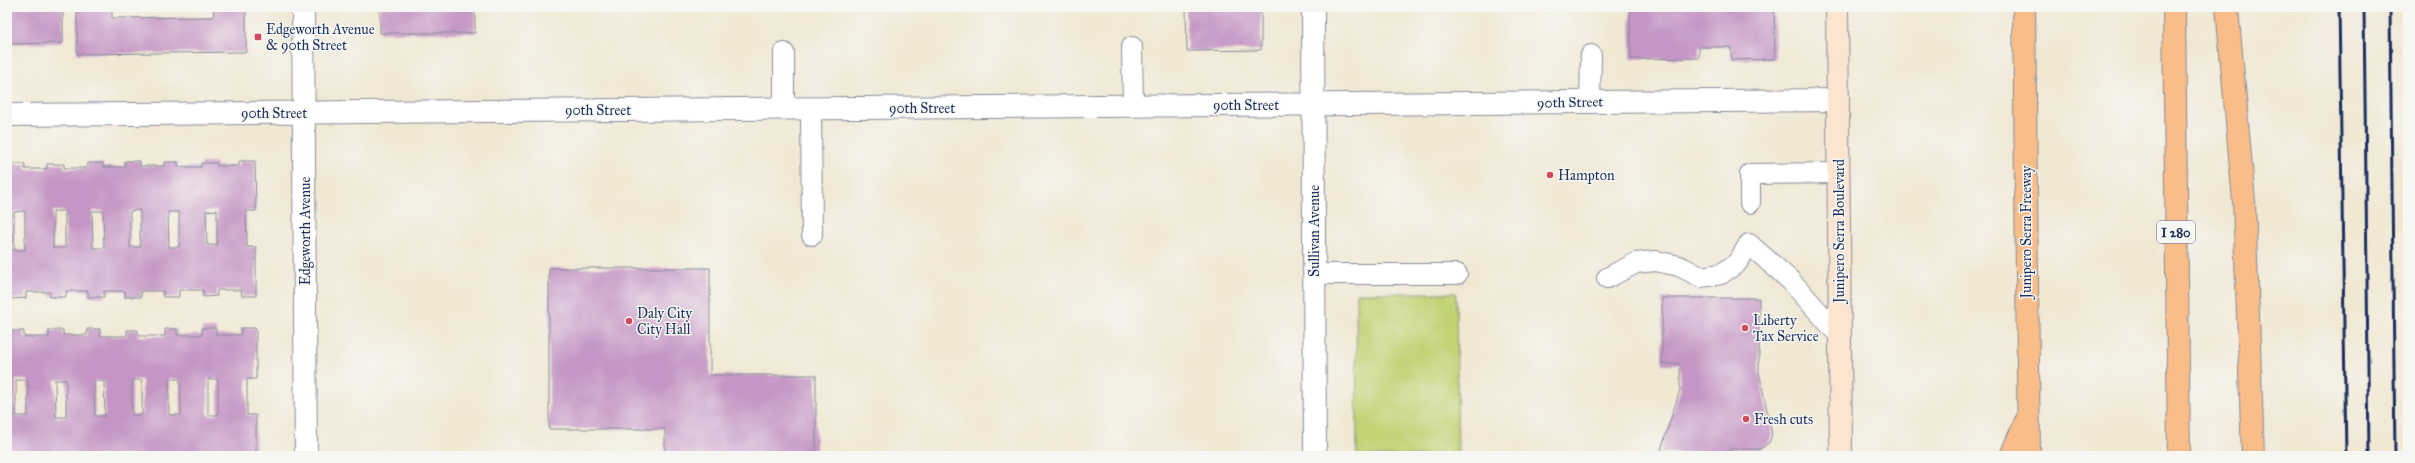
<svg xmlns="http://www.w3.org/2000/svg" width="2415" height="463" font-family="'IM FELL Great Primer',serif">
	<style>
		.green { fill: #c2d376; stroke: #6e816a }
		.building { fill: #c596c5; fill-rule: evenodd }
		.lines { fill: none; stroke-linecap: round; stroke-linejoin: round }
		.lane-casing { stroke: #868c99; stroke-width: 22 }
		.street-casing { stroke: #868c99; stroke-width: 24 }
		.secondary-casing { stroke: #868c99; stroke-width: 24 }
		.highway-casing { stroke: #868c99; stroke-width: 24 }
		.lane { stroke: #fff; stroke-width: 20 }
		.street { stroke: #fff; stroke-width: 22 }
		.secondary { stroke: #fce5d0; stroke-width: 22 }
		.highway { stroke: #f8bd89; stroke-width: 22 }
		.rail { stroke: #1b2f5e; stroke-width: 3 }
		.poi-dot { fill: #d1495b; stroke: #f6f6f2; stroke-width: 1.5 }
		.labels { text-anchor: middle; stroke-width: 3; stroke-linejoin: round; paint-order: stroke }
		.shield { fill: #f6f6f2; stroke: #5d6b8a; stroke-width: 1 }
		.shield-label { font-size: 13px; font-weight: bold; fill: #1b2f5e }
		.poi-label { font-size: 14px; fill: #1b2f5e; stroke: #f6f6f2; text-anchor: start }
		.street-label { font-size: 14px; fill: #1b2f5e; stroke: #f6f6f2 }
	</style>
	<rect width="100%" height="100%" fill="#f6f6f2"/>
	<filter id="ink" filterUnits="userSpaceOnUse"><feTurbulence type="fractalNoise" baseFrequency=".025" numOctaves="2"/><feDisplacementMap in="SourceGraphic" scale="8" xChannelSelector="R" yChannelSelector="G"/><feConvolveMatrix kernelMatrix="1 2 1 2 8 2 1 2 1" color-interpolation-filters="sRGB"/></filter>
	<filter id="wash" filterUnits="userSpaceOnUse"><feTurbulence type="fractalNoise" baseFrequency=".012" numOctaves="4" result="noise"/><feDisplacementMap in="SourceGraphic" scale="16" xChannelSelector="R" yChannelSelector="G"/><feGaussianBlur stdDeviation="0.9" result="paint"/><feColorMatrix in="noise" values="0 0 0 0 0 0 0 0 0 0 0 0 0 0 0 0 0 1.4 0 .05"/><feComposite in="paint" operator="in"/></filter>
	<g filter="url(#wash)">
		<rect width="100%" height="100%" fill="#f1e8d4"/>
		<path class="green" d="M1356,293H1456L1458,456H1357Z"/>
		<g id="blocks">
			<path class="building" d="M7,7H63V43L7,44Z
				M77,7H112V18L214,17L213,7H246V52L77,54Z
				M380,7H475V33H380Z
				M1186,7H1261V50L1187,51Z
				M1630,7H1774L1775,59L1731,60V47H1699V58L1631,59Z
				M125,161H140V166H164V162H178V167H201V163H216L217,166H239V161H255L256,211H246L247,247H256V296H242L241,290H217V296L203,297V290H179V297H163V291H141V297H125V291H104V297H88V291H66V297H50V292H26V298L10,299V292H7V169H11V164H25V169H47V164H64V168H87V163H103V167H125ZM140,210V247H130V211ZM217,210V245H207L206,211ZM25,211V250H14V212ZM53,211H65V248H53ZM92,211H103L104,248H93ZM168,212H179V247H169Z
				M549,268H710V375H816V456H665V429H549Z
				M1662,298H1759V372L1772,434L1769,443L1760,449H1730V452L1660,453L1680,390V364H1662Z
				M202,328H216V335H241V328H256V379H247V415H256V456H7V338H11V331H24V337H49V330H63V335H87V329H100V336H127V330H138V336H165V329H177V335H202ZM169,379H180L181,415H169ZM208,379H218V415H208ZM16,380H28V416H16ZM55,380H66V417H56ZM132,380H142V415H132ZM94,381H104L105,416H95Z"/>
		</g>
	</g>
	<g filter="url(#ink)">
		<use href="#blocks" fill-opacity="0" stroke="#868c99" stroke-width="1"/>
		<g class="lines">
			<defs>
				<path id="lane" d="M1132,47L1133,106
					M784,53V108
					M1590,102L1591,55
					M811,108L812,235
					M1750,203V174L1839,173
					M1314,274H1457
					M1607,278L1636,263L1656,261L1679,266L1701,277L1721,274L1737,263L1749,244L1791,281L1840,336"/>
				<path id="street" d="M303,7L306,456
					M1313,7L1315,456
					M7,115L1838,100"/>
				<path id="secondary" d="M1837,7L1841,456"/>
				<path id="highway" d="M2024,7L2029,456
					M2174,7L2179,456
					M2227,7L2244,202L2253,456
					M2011,456L2025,423"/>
			</defs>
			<use href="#lane" class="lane-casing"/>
			<use href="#street" class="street-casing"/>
			<use href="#secondary" class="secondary-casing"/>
			<use href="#highway" class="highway-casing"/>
			<use href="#lane" class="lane"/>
			<use href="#street" class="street"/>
			<use href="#secondary" class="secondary"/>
			<use href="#highway" class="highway"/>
			<path class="rail" d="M2339,7L2346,456
				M2364,7L2369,456
				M2390,7L2395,456"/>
		</g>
	</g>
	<g class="poi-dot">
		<rect x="254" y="33" width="8" height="8" rx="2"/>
		<circle cx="1550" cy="175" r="4"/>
		<circle cx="629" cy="321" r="4"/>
		<circle cx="1745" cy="328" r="4"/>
		<circle cx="1746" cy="419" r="4"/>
	</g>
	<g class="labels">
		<rect class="shield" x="2157" y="221" width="38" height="22" rx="3"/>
		<g class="shield-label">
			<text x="2176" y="237">I 280</text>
		</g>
		<g class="poi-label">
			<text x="266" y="34">Edgeworth Avenue<tspan x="266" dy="16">&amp; 90th Street</tspan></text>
			<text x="1558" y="180">Hampton</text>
			<text x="637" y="318">Daly City<tspan x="637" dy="16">City Hall</tspan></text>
			<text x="1753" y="325">Liberty<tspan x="1753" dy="16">Tax Service</tspan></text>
			<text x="1754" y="424">Fresh cuts</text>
		</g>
		<g class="street-label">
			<text transform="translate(1570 102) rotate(-1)" y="5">90th Street</text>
			<text x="1246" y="110">90th Street</text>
			<text x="922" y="113">90th Street</text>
			<text x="598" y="115">90th Street</text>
			<text x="274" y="118">90th Street</text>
			<text transform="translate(305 231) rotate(-90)" y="5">Edgeworth Avenue</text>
			<text transform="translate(1314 231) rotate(-90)" y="5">Sullivan Avenue</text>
			<text transform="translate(1839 231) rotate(-90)" y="5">Junipero Serra Boulevard</text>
			<text transform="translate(2026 232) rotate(-90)" y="5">Junipero Serra Freeway</text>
		</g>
	</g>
	<rect width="2415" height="463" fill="none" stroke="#f6f6f2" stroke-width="24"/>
</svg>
